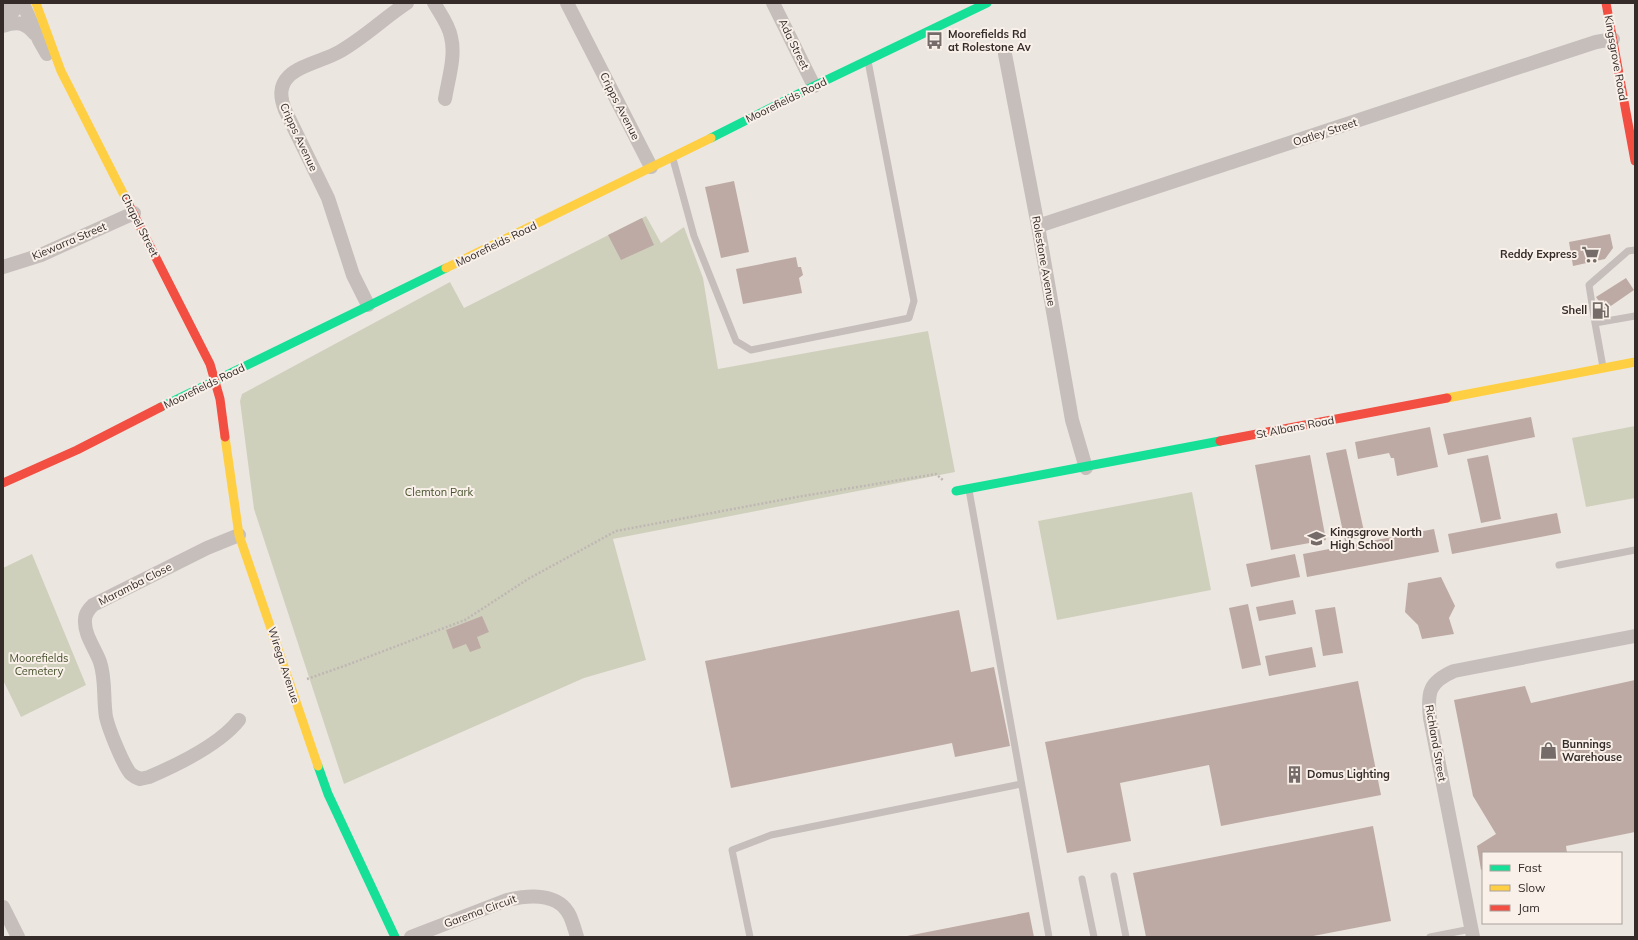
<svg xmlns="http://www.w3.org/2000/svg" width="1638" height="940" font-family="Mulish,sans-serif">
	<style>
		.green { fill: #cfd0bc }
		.building { fill: #beaaa4 }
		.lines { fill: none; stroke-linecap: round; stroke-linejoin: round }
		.path { stroke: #beb7b3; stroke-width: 2.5; stroke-dasharray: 2 2; stroke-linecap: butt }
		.lane { stroke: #c5bebb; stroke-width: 7 }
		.street { stroke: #c5bebb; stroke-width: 14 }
		.fast { stroke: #16e098; stroke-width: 9 }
		.slow { stroke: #ffcf43; stroke-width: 9 }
		.jam { stroke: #f24e42; stroke-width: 9 }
		.labels { text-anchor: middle; stroke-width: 4; stroke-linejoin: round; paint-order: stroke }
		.poi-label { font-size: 11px; font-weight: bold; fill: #352b29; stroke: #f8f0e9; text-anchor: start }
		.street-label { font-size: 11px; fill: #352b29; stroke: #f8f0e9 }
		.park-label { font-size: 11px; fill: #48522e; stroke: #f8f0e9 }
	</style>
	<rect width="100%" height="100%" fill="#ece6e1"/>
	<path class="green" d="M646,216L661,243L684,227L703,278L718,369L928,331L955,472L613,539L646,660L584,678L344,784L254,509L240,401L242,394L450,282L464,308Z
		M1635,426V498L1586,507L1572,438Z
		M1192,492L1211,590L1057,620L1038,521Z
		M32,554L86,685L21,717L3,680V568Z"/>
	<path class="building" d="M734,181L749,252L721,258L705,187Z
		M642,218L654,245L621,260L608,235Z
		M1610,234L1613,248L1605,259L1573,266L1569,242Z
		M796,257L798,267H801L803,275L799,278L802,293L743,304L736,269Z
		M1626,278L1634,290L1605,310L1596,297Z
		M1531,417L1535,437L1448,455L1443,434Z
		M1430,427L1438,467L1397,476L1394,458H1391L1389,453L1358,459L1355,442Z
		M1346,449L1365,536L1345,541L1326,453Z
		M1310,455L1326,540L1271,550L1255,465Z
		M1488,455L1501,519L1481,523L1467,459Z
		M1557,513L1561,533L1452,554L1448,534Z
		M1434,529L1439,552L1307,577L1303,554Z
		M1295,554L1300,577L1251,587L1246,564Z
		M1441,577L1455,606L1449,618L1454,634L1422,639L1418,625L1405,612L1408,583Z
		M1293,600L1296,614L1259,621L1256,607Z
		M1248,604L1261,665L1242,669L1229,608Z
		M1335,607L1343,653L1323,656L1315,610Z
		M959,610L971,672L994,667L1010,746L955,757L952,743L731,788L705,661Z
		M482,616L489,632L477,637L481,648L470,652L466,644L453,649L446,630Z
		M1312,647L1316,667L1269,676L1265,656Z
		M1635,680V832L1566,846L1567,853H1483V869L1481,870L1477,846L1496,834L1473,796L1454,700L1525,686L1531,703Z
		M1358,681L1381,795L1221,826L1209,765L1120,783L1131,841L1067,853L1045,742Z
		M1373,826L1391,921L1308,937H1146L1133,873Z
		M1029,912L1034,937H908L907,936Z"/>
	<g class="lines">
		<path class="path" d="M307,679L347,665L465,620L528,579L616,531L797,497L936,474L944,481"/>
		<path class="lane" d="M673,159L694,236L736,341L751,350L909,318L914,301L868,61
			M1595,323L1589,285L1628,251L1635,250
			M1603,367L1595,323L1635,316
			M969,490L1049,937
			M1559,565L1635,550
			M1114,876L1126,937
			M1082,879L1094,937
			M750,937L732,850L771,835L1021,784
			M1430,937L1471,929"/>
		<path class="street" d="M434,3C440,13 449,25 451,37C456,56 448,80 445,99
			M567,3L651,167
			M773,3L814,86
			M3,6L6,3
			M24,6L39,40L47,54
			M3,22L19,5
			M3,26C17,21 25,22 35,34
			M1005,54L1038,226L1072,420L1086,468
			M1038,226L1544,59L1596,42L1613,39
			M3,267L41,255L134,213
			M368,305L353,275L328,198L285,110C280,97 279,86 289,76C300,65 325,60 339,52C364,38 384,18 407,3
			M239,720C220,744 177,765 149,777L140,779C137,778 133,776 130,773C122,762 109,730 106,717C103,698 106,680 100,662C95,648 84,635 85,620C85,613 89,609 93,605L207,548L239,535
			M3,907L18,937
			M411,937L507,900C528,895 559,892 570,916C573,923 575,930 577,937
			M1473,937L1430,718C1427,692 1429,682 1454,671L1635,636"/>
		<path class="fast" d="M711,138L814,86L987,3
			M161,407L446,268
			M956,491L1220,441
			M318,766L328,794L395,937"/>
		<path class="slow" d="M36,3L61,71L126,199
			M446,268L711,138
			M1447,398L1635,362
			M225,437L239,535L318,766"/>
		<path class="jam" d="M1606,3L1635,161
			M126,199L210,364L220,399L225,437
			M1220,441L1447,398
			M3,483L77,450L161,407"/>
	</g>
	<defs>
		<symbol id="bus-bare" viewBox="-9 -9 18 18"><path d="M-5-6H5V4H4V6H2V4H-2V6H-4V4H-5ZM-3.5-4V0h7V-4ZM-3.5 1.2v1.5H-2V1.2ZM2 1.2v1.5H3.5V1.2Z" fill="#756c69" stroke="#f8f0e9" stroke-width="2.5" paint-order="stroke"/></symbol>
		<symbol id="supermarket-bare" viewBox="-9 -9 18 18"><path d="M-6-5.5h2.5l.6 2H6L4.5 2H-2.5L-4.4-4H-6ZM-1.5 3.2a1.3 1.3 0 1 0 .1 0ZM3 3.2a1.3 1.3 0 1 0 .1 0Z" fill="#756c69" stroke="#f8f0e9" stroke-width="2.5" paint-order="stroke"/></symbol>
		<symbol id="fuel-bare" viewBox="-9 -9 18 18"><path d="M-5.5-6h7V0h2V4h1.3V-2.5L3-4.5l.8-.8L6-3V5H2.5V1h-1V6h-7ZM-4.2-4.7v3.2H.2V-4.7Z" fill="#756c69" stroke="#f8f0e9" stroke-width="2.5" paint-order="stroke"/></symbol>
		<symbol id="school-bare" viewBox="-9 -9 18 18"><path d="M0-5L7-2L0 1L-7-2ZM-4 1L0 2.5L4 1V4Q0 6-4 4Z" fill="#756c69" stroke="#f8f0e9" stroke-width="2.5" paint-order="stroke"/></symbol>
		<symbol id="shop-bare" viewBox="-9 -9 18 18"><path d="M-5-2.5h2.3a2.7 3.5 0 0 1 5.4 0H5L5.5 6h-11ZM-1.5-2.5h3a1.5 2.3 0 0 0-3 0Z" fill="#756c69" stroke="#f8f0e9" stroke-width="2.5" paint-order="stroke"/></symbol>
		<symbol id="building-bare" viewBox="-9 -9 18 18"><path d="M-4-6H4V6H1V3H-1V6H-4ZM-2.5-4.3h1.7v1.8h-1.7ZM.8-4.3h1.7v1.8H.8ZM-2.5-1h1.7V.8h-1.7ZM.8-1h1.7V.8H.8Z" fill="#756c69" stroke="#f8f0e9" stroke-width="2.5" paint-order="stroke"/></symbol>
	</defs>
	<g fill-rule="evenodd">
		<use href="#bus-bare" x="922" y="28" width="25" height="25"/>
		<use href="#supermarket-bare" x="1578" y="242" width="25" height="25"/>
		<use href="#fuel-bare" x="1588" y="298" width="25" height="25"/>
		<use href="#school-bare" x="1304" y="526" width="25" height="25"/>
		<use href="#shop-bare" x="1536" y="738" width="25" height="25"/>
		<use href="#building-bare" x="1282" y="762" width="25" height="25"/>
	</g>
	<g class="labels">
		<g class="poi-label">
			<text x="948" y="38">Moorefields Rd<tspan x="948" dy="13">at Rolestone Av</tspan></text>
			<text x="1577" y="258" text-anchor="end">Reddy Express</text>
			<text x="1587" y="314" text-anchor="end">Shell</text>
			<text x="1330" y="536">Kingsgrove North<tspan x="1330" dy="13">High School</tspan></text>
			<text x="1562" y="748">Bunnings<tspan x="1562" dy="13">Warehouse</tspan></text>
			<text x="1307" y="778">Domus Lighting</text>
		</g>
		<g class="street-label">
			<text transform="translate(794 44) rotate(64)" y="4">Ada Street</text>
			<text transform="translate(1616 58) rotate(80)" y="4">Kingsgrove Road</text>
			<text transform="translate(786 100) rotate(-26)" y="4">Moorefields Road</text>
			<text transform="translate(620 106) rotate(63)" y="4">Cripps Avenue</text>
			<text transform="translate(1325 132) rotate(-18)" y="4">Oatley Street</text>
			<text transform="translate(299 137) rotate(65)" y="4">Cripps Avenue</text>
			<text transform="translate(140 225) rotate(63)" y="4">Chapel Street</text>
			<text transform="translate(69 241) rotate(-23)" y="4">Kiewarra Street</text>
			<text transform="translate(496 244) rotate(-26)" y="4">Moorefields Road</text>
			<text transform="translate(1044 261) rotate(80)" y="4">Rolestone Avenue</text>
			<text transform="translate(204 386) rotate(-26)" y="4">Moorefields Road</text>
			<text transform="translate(1295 427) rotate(-11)" y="4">St Albans Road</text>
			<text transform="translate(135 584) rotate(-27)" y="4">Maramba Close</text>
			<text transform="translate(284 665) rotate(72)" y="4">Wirega Avenue</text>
			<text transform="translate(1436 743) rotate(80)" y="4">Richland Street</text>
			<text transform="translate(480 911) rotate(-20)" y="4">Garema Circuit</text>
		</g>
		<g class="park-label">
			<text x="439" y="496">Clemton Park</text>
			<text x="39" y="662">Moorefields<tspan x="39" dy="13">Cemetery</tspan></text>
		</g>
	</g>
	<rect width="1638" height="940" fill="none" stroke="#352b29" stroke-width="8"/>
	<rect x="1482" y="852" width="140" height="72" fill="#f8f0e9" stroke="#aaa19c"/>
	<rect x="1490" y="865" width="20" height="6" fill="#16e098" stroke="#aaa19c"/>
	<text x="1518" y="872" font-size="12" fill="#352b29">Fast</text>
	<rect x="1490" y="885" width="20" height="6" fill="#ffcf43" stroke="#aaa19c"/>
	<text x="1518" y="892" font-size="12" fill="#352b29">Slow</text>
	<rect x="1490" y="905" width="20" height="6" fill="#f24e42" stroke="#aaa19c"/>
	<text x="1518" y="912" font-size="12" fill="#352b29">Jam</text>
</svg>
